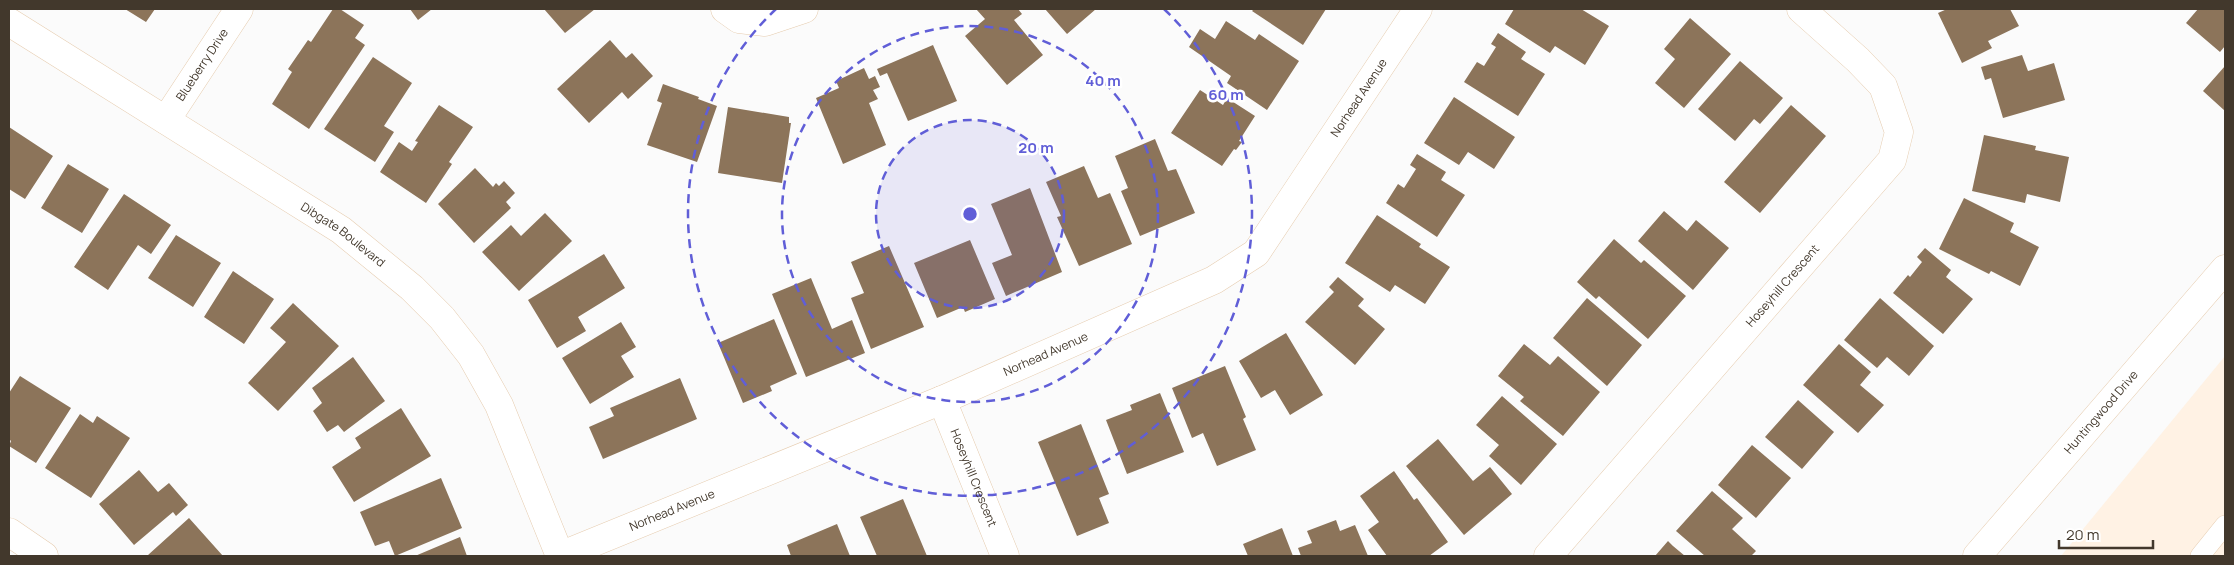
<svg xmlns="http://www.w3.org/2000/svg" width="2234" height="565" font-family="Manrope,sans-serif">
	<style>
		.built { fill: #fff2e4 }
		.building { fill: #8c745a }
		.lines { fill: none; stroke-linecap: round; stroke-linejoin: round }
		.service-casing { stroke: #e6ccaf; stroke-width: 20 }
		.minor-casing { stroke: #e6ccaf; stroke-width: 29 }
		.tertiary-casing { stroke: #e6ccaf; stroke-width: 29 }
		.service { stroke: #fff; stroke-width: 19 }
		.minor { stroke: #fff; stroke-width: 28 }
		.tertiary { stroke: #fff; stroke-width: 28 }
		.ring { fill: none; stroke: #605ed7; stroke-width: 2.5; stroke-dasharray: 9 6 }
		.labels { text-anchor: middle; stroke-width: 5; stroke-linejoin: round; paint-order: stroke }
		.street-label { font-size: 12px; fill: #42382c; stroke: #fff }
		.centre { fill: #605ed7; stroke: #fff; stroke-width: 2.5 }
		.ring-label { font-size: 15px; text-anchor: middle; font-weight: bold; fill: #605ed7; stroke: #fff; stroke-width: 5; stroke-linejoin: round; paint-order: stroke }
	</style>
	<rect width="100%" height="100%" fill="#fbfbfb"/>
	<path class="built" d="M2225,356V556H2061Z"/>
	<path class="building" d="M125,9H155L146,22Z
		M333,9H340L364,25L355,38L365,45L309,129L272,104L292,72L288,69L308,40L311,42Z
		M410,9H432L418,20Z
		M544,9H595L565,33Z
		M976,9H1018L1022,14L1014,20L1043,55L1007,85L965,36L985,19Z
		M1045,9H1096L1067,34Z
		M1254,9H1326L1303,45L1252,11Z
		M1514,9H1581L1609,26L1585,65L1555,46L1550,53L1505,24Z
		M1947,9H2010L2019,26L1988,41L1992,48L1962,63L1938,13Z
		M2198,9H2225V46L2220,52L2186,23Z
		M1690,18L1731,54L1684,108L1655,83L1675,59L1664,49Z
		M1226,21L1255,40L1259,34L1299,61L1267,110L1227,83L1231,76L1189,47L1200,29L1215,39Z
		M1498,33L1526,52L1521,59L1545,74L1518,116L1464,82L1477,62L1484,66L1496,47L1491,44Z
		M610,40L626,58L632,53L653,76L628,99L622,92L589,123L557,89Z
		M933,45L957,101L908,121L887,73L880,76L877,69Z
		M2022,55L2028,71L2054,63L2065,100L2003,118L1991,78L1985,80L1981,67Z
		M373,57L412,83L384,126L394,132L375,162L324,129Z
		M1740,61L1783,98L1760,124L1754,119L1735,141L1698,109Z
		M2225,66V111L2203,91Z
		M864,68L869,79L875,76L880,87L873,90L878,99L869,103L886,145L843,164L816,98L839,88L836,81Z
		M663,84L699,97L698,99L717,106L697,162L647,145L662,103L657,101Z
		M1200,90L1223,105L1227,98L1255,116L1239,141L1242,142L1236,150L1234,149L1222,166L1171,133Z
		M1454,97L1515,137L1494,169L1468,152L1459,165L1424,143Z
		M439,105L473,127L449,162L452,164L426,203L380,172L399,142L412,151L418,142L415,141Z
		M1791,105L1826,136L1760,213L1724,182Z
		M728,107L789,117V123H791L782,183L718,173Z
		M9,127L53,156L25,199L9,189Z
		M1984,135L2036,146L2035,150L2069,157L2060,202L2027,194L2025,203L1972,191Z
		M1155,139L1168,171L1176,169L1195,213L1140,236L1121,191L1128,188L1115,156Z
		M1417,154L1446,172L1441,180L1465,195L1437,237L1386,203L1398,184L1404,188L1416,169L1410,165Z
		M68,164L109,189L82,233L41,208Z
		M1084,166L1098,198L1110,193L1132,244L1079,266L1057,217L1061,216L1046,182Z
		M475,168L493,187L496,183L499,186L504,181L515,193L506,202L511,208L474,243L438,204Z
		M1030,188L1062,272L1006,296L992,263L1012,255L991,204Z
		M124,194L171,225L151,254L138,245L108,290L74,267Z
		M1964,198L2014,223L2010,232L2039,247L2020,286L1991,271L1989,274L1939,249Z
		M1664,211L1687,231L1696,220L1729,248L1693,290L1638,241Z
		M545,213L572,241L519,291L482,252L511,225L521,236Z
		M1377,215L1421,244L1419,247L1450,267L1425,304L1395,285L1390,292L1345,263Z
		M176,235L221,263L193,307L148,278Z
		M1614,239L1641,263L1644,260L1686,296L1648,339L1599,296L1596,299L1577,282Z
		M970,240L995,299L965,312L963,307L937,318L914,263Z
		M889,246L924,327L871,349L851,298L864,293L851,262Z
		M1925,248L1951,270L1946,277L1973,299L1943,334L1893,293L1908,275L1910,277L1922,262L1917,257Z
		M604,254L625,288L578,317L586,331L557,348L528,300Z
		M233,271L274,299L244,344L204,317Z
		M1338,277L1364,299L1358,306L1385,329L1355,365L1305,322L1334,292L1329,287Z
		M811,278L832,329L852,320L865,353L806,377L772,294Z
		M1587,298L1642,345L1607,386L1553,338Z
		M1880,298L1934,346L1909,376L1887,357L1877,368L1844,340Z
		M293,303L339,346L278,411L248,383L286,342L270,328Z
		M774,319L797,374L770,386L772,391L743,403L718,343Z
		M621,322L636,347L621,356L634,377L590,404L562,358Z
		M1286,333L1323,395L1290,415L1275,390L1261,398L1239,361Z
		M1524,344L1550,365L1558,356L1600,392L1563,436L1520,401L1524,397L1498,376Z
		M1839,344L1871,372L1860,385L1884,405L1858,433L1803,385Z
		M353,357L385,401L344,432L338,425L327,432L313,411L322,403L312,388Z
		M1225,366L1246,417L1243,419L1256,450L1217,466L1203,433L1192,438L1172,388Z
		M20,376L71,408L36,463L9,446L11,441L9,439V393Z
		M680,378L697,419L603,459L589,427L614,416L610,408Z
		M1160,393L1184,452L1127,474L1106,420L1132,410L1130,405Z
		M1502,396L1557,444L1521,485L1489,456L1499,445L1476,425Z
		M1798,400L1834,432L1802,469L1765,437Z
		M401,408L431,456L354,502L332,467L361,448L355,438Z
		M80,414L93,423L97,416L130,438L91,498L45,468Z
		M1081,424L1109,494L1099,498L1109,523L1077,536L1038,442Z
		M1438,439L1473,481L1490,467L1512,494L1464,535L1406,466Z
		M1752,445L1791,478L1756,518L1718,485Z
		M139,470L158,492L169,483L188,505L176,516L173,512L134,545L99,504Z
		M1394,471L1414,500L1417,498L1448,542L1429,556H1387L1368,530L1379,522L1360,496Z
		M441,478L462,528L395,556L389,541L375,546L360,512Z
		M1712,491L1743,518L1732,529L1756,551L1751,556H1705L1676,531Z
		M903,499L927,556H877L860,517Z
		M189,518L223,556H149L148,555Z
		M1336,520L1340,531L1355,525L1368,556H1301L1298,548L1312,543L1307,531Z
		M837,524L850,556H791L787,545Z
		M1282,528L1293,556H1248L1243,544Z
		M460,537L467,556H415Z
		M1668,541L1673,546L1685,556H1655Z"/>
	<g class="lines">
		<defs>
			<path id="service" d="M2200,556L2225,525"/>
			<g id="minor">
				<path d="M725,9L739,19L765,22L804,9"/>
				<path id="s1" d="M9,22L341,230L412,288L442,318L471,355L499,405L560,556"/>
				<path id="s2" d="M166,120L239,9"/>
				<path id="s3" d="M942,400L1005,556"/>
				<path d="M9,532L44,556"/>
				<path id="s4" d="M560,556L942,400L1214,280L1256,253L1418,9"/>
				<path id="s5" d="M1548,556L1892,160L1899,132L1883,86L1858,60L1801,9"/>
			</g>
			<g id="tertiary">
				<path id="s6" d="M1977,556L2225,269"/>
			</g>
		</defs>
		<use href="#service" class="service-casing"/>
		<use href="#minor" class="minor-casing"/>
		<use href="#tertiary" class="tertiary-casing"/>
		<use href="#service" class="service"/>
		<use href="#minor" class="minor"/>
		<use href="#tertiary" class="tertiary"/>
	</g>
	<circle cx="970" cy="214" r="94" fill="#605ed7" fill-opacity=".12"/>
	<g class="ring">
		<circle cx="970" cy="214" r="94"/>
		<circle cx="970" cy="214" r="188"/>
		<path d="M1164 9A282 282 0 1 1 776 9"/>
	</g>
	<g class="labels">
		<g class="street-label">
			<text dy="4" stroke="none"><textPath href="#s2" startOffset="66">Blueberry Drive</textPath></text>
			<text dy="4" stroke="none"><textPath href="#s4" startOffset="946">Norhead Avenue</textPath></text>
			<text dy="4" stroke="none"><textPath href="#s1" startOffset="396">Dibgate Boulevard</textPath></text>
			<text dy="4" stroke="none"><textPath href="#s5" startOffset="358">Hoseyhill Crescent</textPath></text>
			<text dy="4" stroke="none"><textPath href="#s4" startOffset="526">Norhead Avenue</textPath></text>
			<text dy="4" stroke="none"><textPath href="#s6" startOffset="190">Huntingwood Drive</textPath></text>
			<text dy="4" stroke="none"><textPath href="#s3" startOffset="84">Hoseyhill Crescent</textPath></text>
			<text dy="4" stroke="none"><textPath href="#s4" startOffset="121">Norhead Avenue</textPath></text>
		</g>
	</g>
	<circle cx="970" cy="214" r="8" class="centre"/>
	<g class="ring-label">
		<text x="1103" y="86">40 m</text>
		<text x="1226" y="100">60 m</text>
		<text x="1036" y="153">20 m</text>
	</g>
	<rect width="2234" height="565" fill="none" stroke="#42382c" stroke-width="20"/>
	<path d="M2059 540v8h94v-8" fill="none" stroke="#42382c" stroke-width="2.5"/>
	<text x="2066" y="540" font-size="15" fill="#42382c" stroke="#ffffff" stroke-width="4" paint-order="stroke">20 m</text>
</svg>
